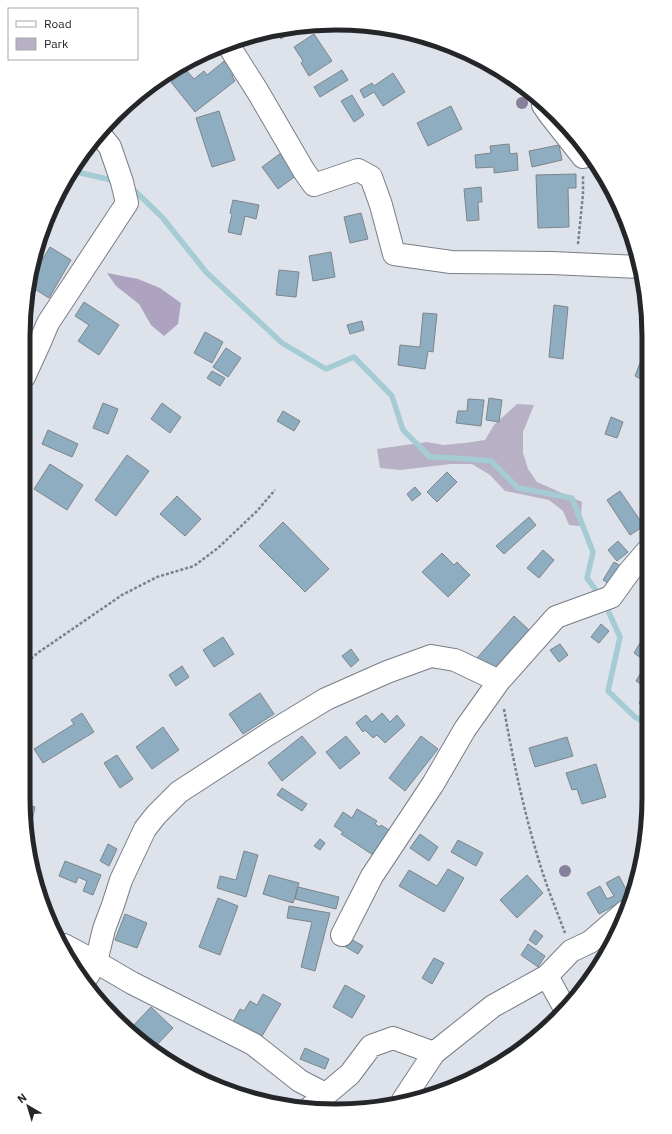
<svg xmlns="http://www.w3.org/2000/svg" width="672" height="1134" font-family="'IBM Plex Sans',sans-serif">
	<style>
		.green { fill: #b8b1c6 }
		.forest { fill: #ada3c1 }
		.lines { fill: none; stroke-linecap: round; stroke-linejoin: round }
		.stream { stroke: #a5ccd5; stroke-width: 5.5 }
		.building { fill: #8eadc0; stroke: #7d858b }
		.minor-casing { stroke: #797e86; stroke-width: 24 }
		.path { stroke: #7d8086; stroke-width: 2.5; stroke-dasharray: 3 2; stroke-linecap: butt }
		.minor { stroke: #fff; stroke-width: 22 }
		.tree { fill: #87809b }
		.rim { fill: none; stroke: #242629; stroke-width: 5 }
	</style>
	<rect width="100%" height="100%" fill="#dde2eb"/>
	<path class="green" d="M517,404L534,405L523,432V453L528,469L537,482L582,502L580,526L569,525L563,511L549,500L505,491L490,475L472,464H451L400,470L380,468L377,449L427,442L443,445L465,443L485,440L494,425Z"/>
	<path class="forest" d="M107,273L138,279L160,288L181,303L178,324L164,336L151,325L139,304L116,286Z"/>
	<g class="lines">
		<path class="stream" d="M72,171L116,181
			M131,188L136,192L162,217L206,272L282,343L326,369L354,357L392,396L403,430L430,457L454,458L491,461L518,488L572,498L593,552L587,578L601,597
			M605,604L620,637L608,691L635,717L648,724"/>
	</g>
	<path class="building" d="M298,27L281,39L274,29H275Z
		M314,34L332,61L309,76L301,63L303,61L294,47Z
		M228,58L238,71L232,76L235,81L195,112L171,82L186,70L194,79L204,71L207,75Z
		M342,70L348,80L320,97L314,87Z
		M393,73L405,92L383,106L374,92L364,98L360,90L372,83L374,86Z
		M352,95L364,115L354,122L341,101Z
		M451,106L462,129L428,146L417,123Z
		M219,111L235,160L212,167L196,118Z
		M509,144L510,154L517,153L518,170L494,173V167L476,168L475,155L491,153L490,146Z
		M559,145L562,160L532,167L529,151Z
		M281,153L297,175L278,189L262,167Z
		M576,174V188H568L569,227L538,228L536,175Z
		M481,187L482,202H478L479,220L467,221L464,189Z
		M57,200L59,201L51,221L48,219Z
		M233,200L259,205L256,219L245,216L241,235L228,232L232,214L230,213Z
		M361,213L368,239L350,243L344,217Z
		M50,247L71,260L49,298L30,286L31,278Z
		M331,252L335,277L313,281L309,256Z
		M279,270L299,272L296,297L276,295Z
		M84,302L119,325L99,355L78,341L89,325L75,316Z
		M554,305L568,307L563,359L549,357Z
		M423,313L437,314L433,352L428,351L425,369L398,365L400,345L420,347Z
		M362,321L364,330L350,334L347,325Z
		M205,332L223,342L212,363L194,353Z
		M226,348L241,358L228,377L213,367Z
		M640,363L648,366V373L645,381L635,376Z
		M212,371L225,378L220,386L207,378Z
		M489,398L502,400L499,422L486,420Z
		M468,399L484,400L481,426L456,423L458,411H467Z
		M103,403L118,409L108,434L93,428Z
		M162,403L181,417L170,433L151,419Z
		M283,411L300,421L294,431L277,421Z
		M611,417L623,422L617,438L605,434Z
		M48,430L78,444L72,457L42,444Z
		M127,455L149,471L116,516L95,500Z
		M50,464L83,485L67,510L34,489Z
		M447,472L457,482L437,502L427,492Z
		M415,487L421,494L412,501L407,494Z
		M620,491L644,526L630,535L607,500Z
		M177,496L201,519L185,536L160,514Z
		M529,517L536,525L504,554L496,546Z
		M283,522L329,569L305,592L259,546Z
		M618,541L628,552L617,561L608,550Z
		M543,550L554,560L539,578L527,568Z
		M442,553L454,565L457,562L470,575L448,597L422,572Z
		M614,562L624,568L613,586L603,580Z
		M514,616L529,630L493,671L477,658Z
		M601,624L609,631L599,643L591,637Z
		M648,630V654L644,660L634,653Z
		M223,637L234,654L214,667L203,650Z
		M560,644L568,655L559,662L550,650Z
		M351,649L359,660L351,667L342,656Z
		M648,661V689L636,681Z
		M182,666L189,677L176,686L169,675Z
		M648,690V708L639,703Z
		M260,693L274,714L243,734L229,714Z
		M82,713L94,732L43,763L34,749L74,724L71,720Z
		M382,713L390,722L397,715L405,725L385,743L377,735L373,738L365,730L363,732L356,723L366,715L372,722Z
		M163,727L179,750L152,769L136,747Z
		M302,736L316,753L282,781L268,763Z
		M346,736L360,753L340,769L326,752Z
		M421,736L438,749L405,791L389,778Z
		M567,737L573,756L535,767L529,748Z
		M117,755L133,779L120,788L104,763Z
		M596,764L606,797L582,804L577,789L572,790L566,773Z
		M282,788L307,804L302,811L277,795Z
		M24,804L35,807L31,825H27Z
		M357,809L377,821L375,824L380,827L381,825L389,830L373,855L341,834L343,832L334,826L343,812L352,818Z
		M420,834L438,847L429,861L410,848Z
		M320,839L325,843L320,850L314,846Z
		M458,840L483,853L476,866L451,852Z
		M108,844L117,849L109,866L100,861Z
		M244,851L258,855L246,897L217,888L220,876L236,880Z
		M65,861L101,875L93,895L83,891L87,881L78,877L76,883L59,876Z
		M448,869L464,878L444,912L399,886L409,870L437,886Z
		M269,875L299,883L293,903L263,894Z
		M527,875L543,893L517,918L500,900Z
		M619,876L630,897L599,914L587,893L600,886L607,899L614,896L606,883Z
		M298,887L339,897L336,909L295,899Z
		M218,898L238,906L220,955L199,947Z
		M289,906L330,913L315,971L301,967L312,922L287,918Z
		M125,914L147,923L137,948L115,940Z
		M535,930L543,936L536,945L529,940Z
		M349,938L363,946L358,954L344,946Z
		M528,944L545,956L538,967L521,955Z
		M434,958L444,963L432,984L422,978Z
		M345,985L365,996L352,1018L333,1007Z
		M263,994L281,1004L262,1036L253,1031L249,1039L230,1028L240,1009L244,1011L250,1001L257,1005Z
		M151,1007L173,1028L152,1050L146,1046L129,1030Z
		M531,1037L533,1039L526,1046L523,1048Z
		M305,1048L329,1059L325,1069L300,1059Z
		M225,1081L240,1095L236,1094L220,1086Z"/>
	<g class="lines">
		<defs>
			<path id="minor" d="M227,43L258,92L304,171L314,185L358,170L371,177L381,205L394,254L451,262L552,263L639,267
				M543,105L550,115L583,157
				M24,377L40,342L48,323L127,203L122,182L110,147L99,133
				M499,681L556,617L611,597L629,572L648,550
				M64,945L96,962L132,983L253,1044L300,1081L325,1094
				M547,976L564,1007
				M83,981L87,977L96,962L104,929L113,905L121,880L145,829L156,815L179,792L270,733L326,699L387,672L431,656L455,660L499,681L465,729L433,784L372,876L342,935
				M403,1100L434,1053L493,1006L547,976L571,951L590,942L626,911
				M311,1107L350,1074L371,1046L393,1038L434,1053"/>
		</defs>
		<use href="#minor" class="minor-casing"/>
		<path class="path" d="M578,244L583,194V176
			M23,665L39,652L122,595L157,577L194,566L218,548L257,511L275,490
			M504,709C513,760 524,812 539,861C546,885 556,909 565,933"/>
		<use href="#minor" class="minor"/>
	</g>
	<g class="tree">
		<circle cx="522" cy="103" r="6"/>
		<circle cx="565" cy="871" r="6"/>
	</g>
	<path d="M0 0H672V1134H0ZM336 30H336A306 306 0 0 1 642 336V798A306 306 0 0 1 336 1104H336A306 306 0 0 1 30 798V336A306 306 0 0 1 336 30Z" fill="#fff" fill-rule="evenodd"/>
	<path class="rim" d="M336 30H336A306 306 0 0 1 642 336V798A306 306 0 0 1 336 1104H336A306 306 0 0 1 30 798V336A306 306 0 0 1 336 30Z"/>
	<rect x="8" y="8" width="130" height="52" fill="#ffffff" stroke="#a7a8a9"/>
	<rect x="16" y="21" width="20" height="6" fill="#ffffff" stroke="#a7a8a9"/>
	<text x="44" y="28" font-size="12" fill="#242629">Road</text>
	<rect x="16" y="38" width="20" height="12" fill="#b8b1c6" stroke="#a7a8a9"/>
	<text x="44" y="48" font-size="12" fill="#242629">Park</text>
	<g transform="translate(28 1106) rotate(322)" stroke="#ffffff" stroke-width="3" paint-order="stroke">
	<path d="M0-3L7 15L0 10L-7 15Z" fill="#242629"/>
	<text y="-6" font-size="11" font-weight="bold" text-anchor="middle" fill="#242629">N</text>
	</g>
</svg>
